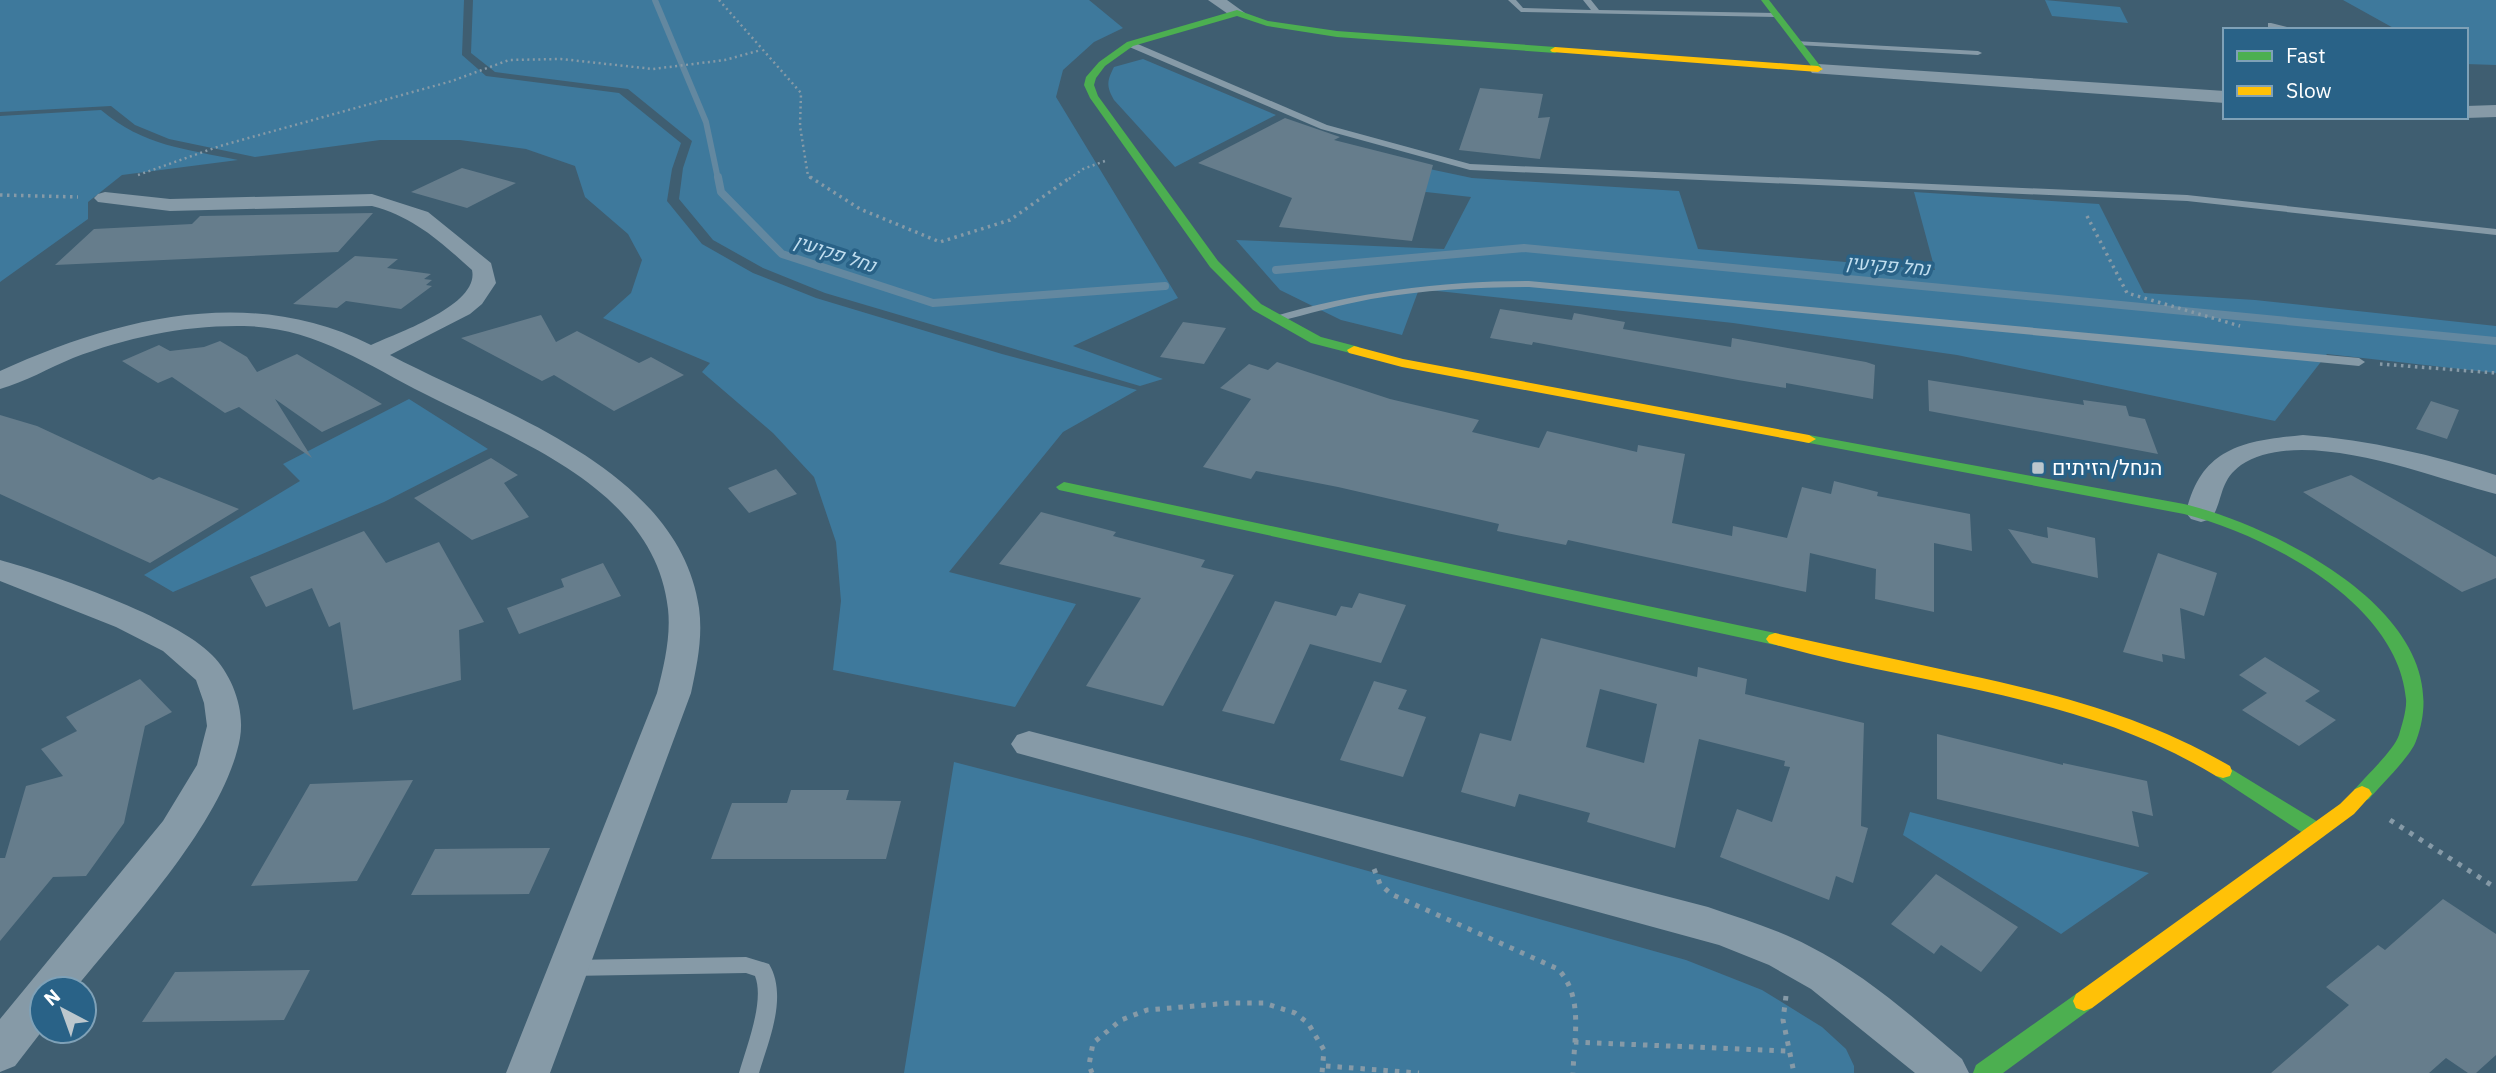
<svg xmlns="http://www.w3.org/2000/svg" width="2496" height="1073" font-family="'IBM Plex Sans',Heebo,sans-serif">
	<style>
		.green { fill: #3e799c }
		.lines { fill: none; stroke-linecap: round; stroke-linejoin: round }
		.stream-far1 { stroke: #6388a0; stroke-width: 6 }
		.stream { stroke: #6388a0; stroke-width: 8 }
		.building { fill: #667d8c; fill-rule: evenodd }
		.path-far2 { stroke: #869aa7; stroke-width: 2.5; stroke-dasharray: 2 3.5; stroke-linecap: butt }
		.path-far1 { stroke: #869aa7; stroke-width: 3.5; stroke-dasharray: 2.5 4.5; stroke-linecap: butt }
		.path { stroke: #869aa7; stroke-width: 5; stroke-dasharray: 4.5 7; stroke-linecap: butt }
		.lane { fill: #869aa7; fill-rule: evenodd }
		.street { fill: #869aa7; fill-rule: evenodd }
		.fast { fill: #4caf50; fill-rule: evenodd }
		.slow { fill: #ffc107; fill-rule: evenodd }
		.poi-dot { fill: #bcc7cd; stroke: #296287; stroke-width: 2.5 }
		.labels { text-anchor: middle; stroke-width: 7; stroke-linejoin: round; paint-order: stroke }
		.far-water-label { font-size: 19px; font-style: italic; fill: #c1deef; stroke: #296287 }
		.poi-label { font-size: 21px; fill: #fff; stroke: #296287; text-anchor: start }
	</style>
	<rect width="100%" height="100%" fill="#3f5e71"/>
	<path class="green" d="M0,0H464L462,55L486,76L619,93L681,143L672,169L667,201L702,244L753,273L816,298L1002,354L1137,390L1063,432L949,572L1076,604L1015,707L833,670L841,601L836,542L814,477L773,433L702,372L710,363L603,318L631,293L642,260L628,234L585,197L575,166L526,149L460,140H380L255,157L169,139L135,125L111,106L0,112Z
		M473,0H1089L1123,28L1094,42L1063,70L1056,97L1178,298L1073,346L1163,379L1140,386L825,293L763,268L713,240L679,199L683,168L692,141L628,89L495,72L471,53Z
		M2045,0L2120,7L2128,23L2052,16Z
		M2343,0H2496V65L2466,64V30H2397Z
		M1143,59L1276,115L1175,167L1114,100C1106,86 1107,81 1114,67Z
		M101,110C143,146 186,149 238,160L122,175L88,202V219L0,282V116Z
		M1401,163L1472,178L1679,191L1698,249L1935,270L1914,192L2099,204L2144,293L2255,300L2496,326V373L2327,354L2275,421L1957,355L1733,323L1419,289L1402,335L1341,320L1280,290L1236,240L1444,249L1471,197L1381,187Z
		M409,399L488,449L384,502L173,592L144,575L300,481L283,464Z
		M954,762L1250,838L1686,960L1762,990L1822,1027L1846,1049L1854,1066V1073H904Z
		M1910,812L2149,873L2061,934L1903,835Z"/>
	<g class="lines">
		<path class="stream-far1" d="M655,0L706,122L718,179"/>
		<path class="stream" d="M718,177L721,192L782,254L933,303L1165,286
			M1276,270L1524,248L2496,341"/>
	</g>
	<path class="building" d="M1480,88L1543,94L1538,118L1550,117L1540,159L1459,150Z
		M1285,118L1340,137L1334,140L1433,165L1412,241L1279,227L1292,198L1198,163Z
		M462,168L516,183L467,208L411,192Z
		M373,213L338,252L55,265L94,229L192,224L200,216Z
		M355,256L398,259L387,268L431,274L424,279L432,280L426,285L432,286L401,309L346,301L337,308L293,304Z
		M1500,309L1572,320L1574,313L1625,322L1623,329L1731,347L1732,338L1866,362L1875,365L1873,399L1786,383V388L1738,380L1533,342L1532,345L1490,338Z
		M541,315L556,342L577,331L639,363L651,357L684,375L614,411L554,375L542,381L461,338Z
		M1183,322L1226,328L1204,364L1160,357Z
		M220,341L247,357L257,372L297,354L382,404L322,432L275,399L312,458L239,407L225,413L172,377L158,383L122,361L159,345L170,351L204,347Z
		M1277,362L1390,399L1479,420L1472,432L1539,448L1547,431L1637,452L1638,445L1685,454L1672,523L1732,536L1733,526L1787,538L1802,487L1831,494L1834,481L1878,492L1877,496L1970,514L1972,551L1934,543V612L1875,599L1876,569L1810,553L1806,592L1568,540L1566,545L1497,531L1499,524L1338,487L1256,471L1251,479L1203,467L1251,399L1220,388L1249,364L1268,370Z
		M1928,380L2084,405L2083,400L2126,406L2129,416L2145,419L2158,454L1929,411Z
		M2431,401L2459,410L2447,439L2416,429Z
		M0,415L37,426L153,480L159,477L239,509L150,563L0,494Z
		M491,458L518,475L504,483L529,517L472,540L414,498Z
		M776,469L797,494L749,513L728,488Z
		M2351,475L2496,557V578L2462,592L2303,492Z
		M1041,512L1116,532L1113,536L1205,560L1201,567L1234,575L1163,706L1086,686L1141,598L999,564Z
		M2047,527L2095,538L2098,578L2032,563L2008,529L2048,538Z
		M364,531L386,563L439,542L484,622L459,630L461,680L353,710L340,622L329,627L312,588L266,607L250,577Z
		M2158,553L2217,573L2204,616L2180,608L2185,659L2162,654L2163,662L2123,652Z
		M603,563L621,596L519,634L507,608L564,587L561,579Z
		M1359,593L1406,605L1381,663L1310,644L1274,724L1222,711L1275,601L1336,616L1341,606L1352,608Z
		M1541,638L1697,677L1698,667L1747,679L1745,694L1864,723L1861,826L1868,828L1853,883L1836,876L1829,900L1720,857L1737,809L1772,822L1790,767L1784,766L1785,761L1699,739L1675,848L1587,822L1590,813L1519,794L1515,807L1461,792L1480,733L1511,741ZM1600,689L1657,704L1644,763L1586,747Z
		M2265,657L2320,691L2305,701L2336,720L2299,746L2242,710L2267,693L2239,675Z
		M140,679L172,712L145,726L124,823L86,876L53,877L0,941V858H5L26,786L63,776L41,749L77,731L66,717Z
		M1374,681L1407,690L1398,709L1426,717L1403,777L1340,760Z
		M1937,734L2063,765V763L2147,781L2153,816L2132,811L2139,847L1937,799Z
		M413,780L357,881L251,886L310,784Z
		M791,790H849L846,800L901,801L886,859H711L732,803H787Z
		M550,848L529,894L411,895L435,849Z
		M1936,874L2018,927L1981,972L1941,945L1934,954L1891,924Z
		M2443,899L2496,934V1055L2476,1073H2468L2446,1058L2429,1073H2271L2349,1005L2326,987L2378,945L2385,950Z
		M310,970L284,1020L142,1022L175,972Z"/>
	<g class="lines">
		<path class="path-far2" d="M719,0L801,93L800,126L808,176L812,179
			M138,175L220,146L452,81L509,60L561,59L653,69L725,60L761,50
			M1069,179L1083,169L1105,161"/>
		<path class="path-far1" d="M810,177L860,209L940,242L1010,220L1071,177
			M0,195L78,197
			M2087,216L2127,293L2240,326
			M2380,364L2496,373"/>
		<path class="path" d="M2390,820L2496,888
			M1374,869L1380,884L1391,894L1558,969C1584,997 1574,1037 1573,1073
			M1786,996L1783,1020L1794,1073
			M1574,1042L1787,1051
			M1326,1066L1419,1073
			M1092,1073L1089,1065L1093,1043L1121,1020L1147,1010L1230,1003H1264L1295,1013L1308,1023L1324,1050L1322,1073"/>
		<path class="lane" d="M1508,0H1516L1523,8L1591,10L1583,0H1591L1599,10L1776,13L1780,15L1776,17L1521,12Z
			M2271,23L2291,28L2292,30L2268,27V23Z
			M1795,41L1978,51L1982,53L1978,55L1798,45L1794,43Z
			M1127,42H1133L1327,125L1470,164L2187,195L2496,229V235L2187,201L1470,170L1321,129L1127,46Z
			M1529,281L2359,358L2365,362L2359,366L1529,287C1476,287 1424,290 1371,299C1339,305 1308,314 1276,322L1270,319L1272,317C1357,292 1441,281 1529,281Z
			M746,957L769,964C788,996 769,1040 759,1073H739C746,1048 765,1001 755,976L746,973L570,976L563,974L560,968L563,962L570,960Z"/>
		<path class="street" d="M1208,0H1227L1245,13L1243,16H1231Z
			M1818,64L2225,91V103L1812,73L1809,69L1812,65Z
			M2496,105V117L2466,118L2464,117L2466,106Z
			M105,192L170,199L372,194L428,212L491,263L496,283L482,304L470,314L390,355C498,412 679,468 699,608C703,637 697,665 691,693L550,1073H506L657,693C664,665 671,637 668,609C655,489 517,441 425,394C366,364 313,327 244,326C185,325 128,337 73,358C49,368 25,382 0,389V371C116,318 251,284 371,345C397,333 480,305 472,270C441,242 414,217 372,206L170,211L98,202L94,198L98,194Z
			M2303,435C2370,440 2433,455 2496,475V494C2433,478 2302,424 2241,465C2218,482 2224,500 2211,519L2201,522L2191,519L2186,513C2201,447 2244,441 2303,435Z
			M0,560C51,574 177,618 212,655C232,675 245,709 240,738C225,821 128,923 75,989H42V1031L15,1066L0,1072V1019L163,821L197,765L207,726L204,703L196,680L163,651L116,627L0,581Z
			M1029,731L1708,907C1742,919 1777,929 1809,946C1866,975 1914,1018 1962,1059L1969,1073H1915L1811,989L1769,965L1719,945L1017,753L1011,744L1017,735Z"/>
		<path class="fast" d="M1761,0H1769L1821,67V71H1815Z
			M1237,10L1268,21L1337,31L1555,47L1560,50L1555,53L1337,37L1267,26L1237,16L1133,46L1105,66L1096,78L1094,85L1098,96L1218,261L1261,304L1321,337L1359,347V353L1354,354L1311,343L1253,310L1210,267L1090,98L1084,85L1086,77L1099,62L1127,42Z
			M1809,435L2184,504C2278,527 2463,618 2416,741C2411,756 2380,786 2369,799L2362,802L2355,799L2352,794L2355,789C2367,775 2394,750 2399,735C2402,725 2407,709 2406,699C2398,603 2267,535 2184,514L1804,442L1802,439Z
			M1064,482L1775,633L1781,635L1784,639L1781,643L1775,645L1059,490L1056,487Z
			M2223,764L2323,825L2326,831L2323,837L2316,839L2309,837L2216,776L2214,771L2216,766Z
			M2084,991L2092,994L2095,1001L2092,1008L2003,1073H1973L1976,1065L2076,994Z"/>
		<path class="slow" d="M1555,47L1818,66L1823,69L1818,72L1552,52L1550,50Z
			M1354,346L1403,359L1809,435L1816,439L1809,443L1402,367L1349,353L1347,350Z
			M1775,633C1838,647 1901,660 1963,674C2057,694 2146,717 2230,766L2232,771L2230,776L2223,778L2216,776C2074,690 1923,688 1769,643L1766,639L1769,635Z
			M2362,786L2369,789L2372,794L2354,814L2092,1008L2084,1011L2076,1008L2073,1001L2076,994L2340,804L2355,789Z"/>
	</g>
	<rect class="poi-dot" x="2031" y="461" width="14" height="14" rx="3.5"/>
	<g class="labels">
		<g class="far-water-label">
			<text transform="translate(835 253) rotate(18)" y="7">נחל פקיעין</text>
			<text transform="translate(1888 265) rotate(5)" y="7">נחל פקיעין</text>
		</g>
		<g class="poi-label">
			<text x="2052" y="475">הנחל/הזיתים</text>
		</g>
	</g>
	<rect x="2223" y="28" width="245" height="91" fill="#296287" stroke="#7fa1b7" stroke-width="2"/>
	<rect x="2237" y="51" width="35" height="10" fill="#4caf50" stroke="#7fa1b7" stroke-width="2"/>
	<text x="2286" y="63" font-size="21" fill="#ffffff">Fast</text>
	<rect x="2237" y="86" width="35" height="10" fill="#ffc107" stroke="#7fa1b7" stroke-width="2"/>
	<text x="2286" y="98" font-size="21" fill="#ffffff">Slow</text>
	<g transform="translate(63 1010) rotate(319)"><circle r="33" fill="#296287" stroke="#7fa1b7" stroke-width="2"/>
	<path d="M0-5L12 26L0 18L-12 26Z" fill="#bcc7cd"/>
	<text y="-10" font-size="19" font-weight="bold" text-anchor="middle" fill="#ffffff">N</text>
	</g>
</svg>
